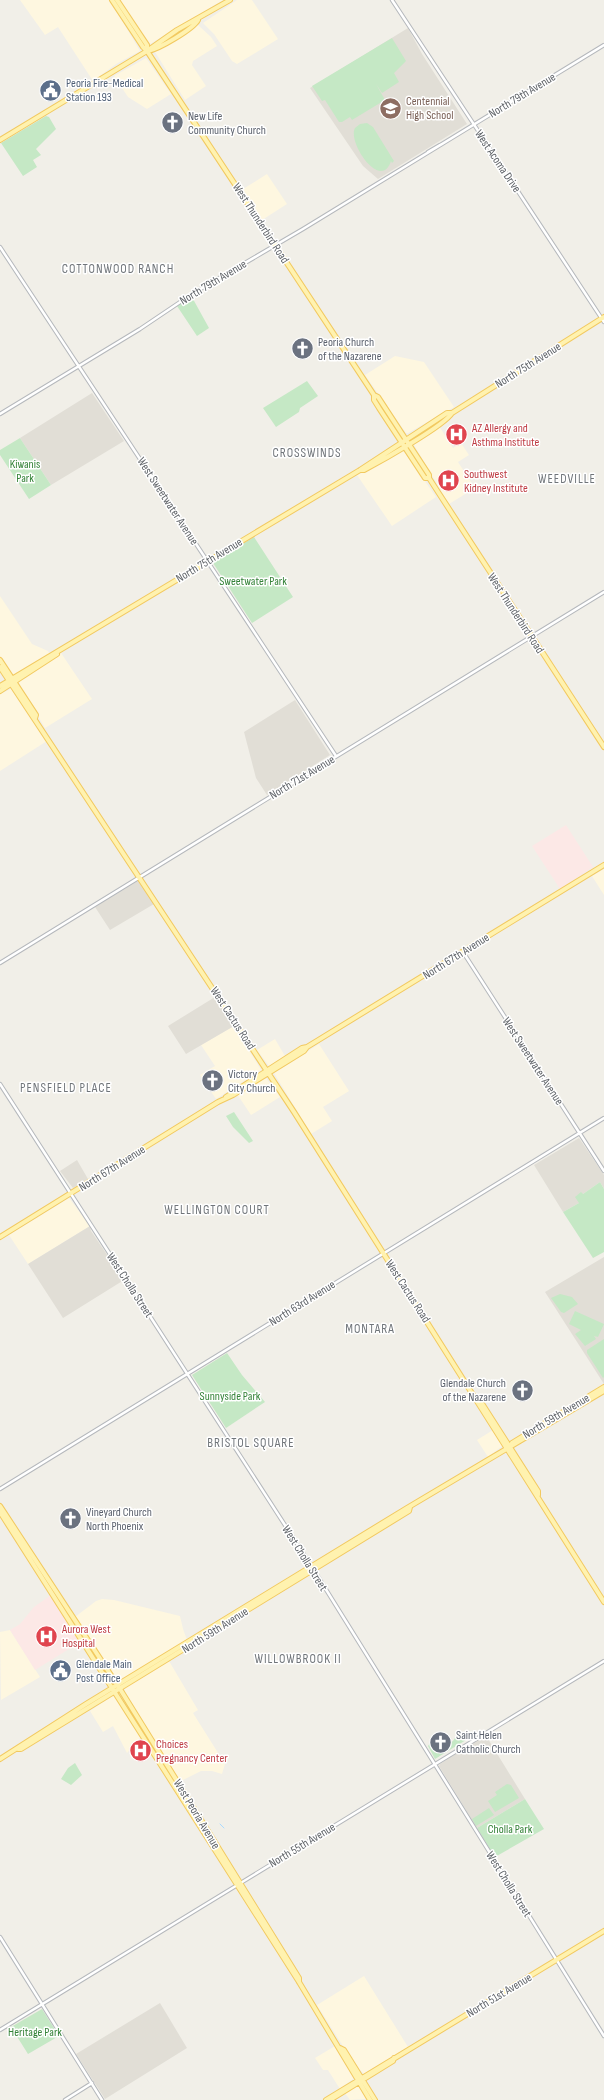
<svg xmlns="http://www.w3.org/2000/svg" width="604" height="2100" font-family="'Sofia Sans Condensed',sans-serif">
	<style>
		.commercial { fill: #fef7e0 }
		.education { fill: #e1ded6 }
		.medical { fill: #fce8e6 }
		.green { fill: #c5e8c5 }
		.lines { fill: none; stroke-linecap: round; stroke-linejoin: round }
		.stream { stroke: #aadaff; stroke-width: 1 }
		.minor-casing { stroke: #b5b8bc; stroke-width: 4.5 }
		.major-casing { stroke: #f2c960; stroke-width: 6 }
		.minor { stroke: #fff; stroke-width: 2.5 }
		.major { stroke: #fff2af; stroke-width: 4 }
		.labels { text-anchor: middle; stroke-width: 3; stroke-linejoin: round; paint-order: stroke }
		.service-label { font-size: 12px; fill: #4e5e75; stroke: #fff; text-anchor: start }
		.street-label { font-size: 12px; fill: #5f6368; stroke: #fff }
		.education-label { font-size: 12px; fill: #785e54; stroke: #fff; text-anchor: start }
		.worship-label { font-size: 12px; fill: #5b616d; stroke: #fff; text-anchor: start }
		.health-label { font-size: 12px; fill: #be3a42; stroke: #fff; text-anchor: start }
		.park-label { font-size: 12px; fill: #348238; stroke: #fff }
		.neighbourhood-label { font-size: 13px; letter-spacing: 1px; fill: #70757a; stroke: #fff }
	</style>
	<rect width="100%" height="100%" fill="#f1efe8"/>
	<path class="commercial" d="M20,0H110L140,51L116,64L93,81L58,27L45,35Z
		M119,0H223L150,44Z
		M237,0H252L278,39L237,64L232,61L214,34L203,23Z
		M198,25L211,37L217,46L193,61L192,65L206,86L185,100L155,52Z
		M146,58L171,94L147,109L128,97L114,76Z
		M267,174L287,204L262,220L243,189Z
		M395,356L424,362L454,407L408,433H406L396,419L365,375Z
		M439,426L453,448L461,443L469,455L458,462L475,488L449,504L414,445Z
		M403,450L436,497L392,526L357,475L369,470Z
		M0,596L32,644L48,651L50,654L14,675L10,673L0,658Z
		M61,653L92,699L45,728L18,682Z
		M11,689L47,741L0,771V694Z
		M604,869V895L592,876Z
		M234,1026L261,1070L216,1099L200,1075L215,1066L201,1045Z
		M275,1039L285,1056L269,1066L257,1050Z
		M319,1044L349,1091L323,1107L332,1121L311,1134L274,1073Z
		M266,1078L280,1097L251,1115L237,1094Z
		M69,1198L90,1226L28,1264L9,1235Z
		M493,1430L502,1446L488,1457L477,1440Z
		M102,1599L114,1600L180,1616L183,1629L187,1640L120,1681L116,1680L75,1617L96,1601Z
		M10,1630L40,1677L1,1700L0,1632Z
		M169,1661L198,1710L193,1713L225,1764L222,1774L212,1771H201L181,1781L178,1780L124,1692L125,1688Z
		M112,1696H115L141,1737L127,1753L113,1726L103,1732L90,1711Z
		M364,1976L408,2047L364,2074L353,2062L317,2005Z
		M335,2046L354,2078L340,2089L328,2070H323L315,2058Z
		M358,2086L368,2099L350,2100L345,2093Z"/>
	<path class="education" d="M408,28L422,54L467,124L378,179L363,166L310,88Z
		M92,393L124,441L51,485L20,438Z
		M295,700L330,755L267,795L256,778L244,732Z
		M138,881L154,904L110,930L95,907Z
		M215,997L234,1026L186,1054L168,1026Z
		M579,1138L604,1175V1189L600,1182L583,1194L579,1203L563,1212L534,1165Z
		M77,1160L88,1179L73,1188L60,1171Z
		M90,1226L91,1231L124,1280L63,1318L28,1264Z
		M604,1257V1384L545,1292Z
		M485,1734L525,1799L477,1828L439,1766L440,1764Z
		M160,2003L187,2048L105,2099L76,2054Z"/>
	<path class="medical" d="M566,825L593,867L560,889L532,846Z
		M51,1595L82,1641L35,1670L10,1630L20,1624L34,1607Z"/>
	<path class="green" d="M392,38L406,61L394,73L399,82L382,93L376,84L385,100L352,120L350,117L342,122H339L325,100L322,101L312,86Z
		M46,116L49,117L56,129L36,149L41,155L33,160L37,167L23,176L1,143Z
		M367,123L373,127L394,161L392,163L391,161C381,192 347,142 355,128L360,124Z
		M190,298L193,299L209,328L197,336L177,306Z
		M307,381L318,396L300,408L299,412L276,427L263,408Z
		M20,438L51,485L29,499L0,455V450Z
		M254,537L293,597L252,623L213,563L214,561Z
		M234,1112L253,1141L249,1143L233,1127L226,1116Z
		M600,1182L604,1189V1252L593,1258L563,1212L579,1203L575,1197L581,1192L583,1194Z
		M560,1294L572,1297L578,1304L564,1313L561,1312L551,1298Z
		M575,1311L604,1324L598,1337L594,1336L596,1339L585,1346L575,1334L581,1330L569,1324Z
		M604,1339V1377L603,1378L587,1353V1350Z
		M227,1353L242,1375L265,1402L226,1428L192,1375Z
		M457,1735L466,1740L435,1759L428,1746L432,1740L439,1749L453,1741Z
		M75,1763L82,1775L71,1785L61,1779L68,1768Z
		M507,1784L511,1785L519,1798L495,1812L488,1801L497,1795L495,1792Z
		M525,1799L544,1829L495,1857L477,1828Z
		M489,1808L494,1815L476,1826L472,1819Z
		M42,2009L59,2036L28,2054L11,2027Z"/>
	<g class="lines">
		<path class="stream" d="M220,1824L224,1828"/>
		<defs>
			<path id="minor" d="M392,0L604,322
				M428,152L440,145
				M0,247L336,756
				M0,414L140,329L192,294L303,229L604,45
				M463,952L604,1171
				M0,963L604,592
				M0,1084L312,1567L604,2036
				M0,1489L604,1118
				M0,1937L102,2100
				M0,2030L604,1661
				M65,2100L92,2083"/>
			<path id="major" d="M112,0L143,47L147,51L374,395L378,397L429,475V478L438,492L604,747
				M117,0L147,45V51
				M148,51C159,49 193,29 198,20
				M0,140L147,51L177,30L230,0
				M374,395V400L379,408L425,478H429
				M360,470H364C381,461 444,426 452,413L604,317
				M0,660L36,715L35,718
				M0,667L294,1112L604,1602
				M0,686L360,470L447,413H452
				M0,691L57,654
				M226,1097L302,1048L307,1047
				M0,1237L218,1102L233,1095L304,1051L307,1047L604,865
				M479,1401L483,1405L538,1491V1495
				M510,1446L512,1443L604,1387
				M0,1506L120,1689L299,1978V1982
				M0,1512L299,1982L370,2100
				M18,1749H21L409,1511L410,1507
				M0,1759L86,1704L407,1508L604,1391
				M340,2048L344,2050L375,2100
				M326,2100L604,1931
				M330,2100L393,2061L394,2058"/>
		</defs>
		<use href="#minor" class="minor-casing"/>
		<use href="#major" class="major-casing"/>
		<use href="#minor" class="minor"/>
		<use href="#major" class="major"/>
	</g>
	<defs>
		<symbol id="civic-disc" viewBox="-11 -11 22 22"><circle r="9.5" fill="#5c6f8a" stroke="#fff"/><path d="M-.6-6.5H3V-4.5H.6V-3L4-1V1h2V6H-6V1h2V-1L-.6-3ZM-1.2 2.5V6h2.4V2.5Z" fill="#fff"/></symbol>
		<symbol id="school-disc" viewBox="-11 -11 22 22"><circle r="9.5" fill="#8d6e63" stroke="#fff"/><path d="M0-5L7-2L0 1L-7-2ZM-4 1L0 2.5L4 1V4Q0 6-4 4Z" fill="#fff"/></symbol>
		<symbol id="church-disc" viewBox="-11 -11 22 22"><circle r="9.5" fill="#6b7280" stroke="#fff"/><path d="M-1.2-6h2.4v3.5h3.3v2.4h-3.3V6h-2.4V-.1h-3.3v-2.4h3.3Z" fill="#fff"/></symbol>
		<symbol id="hospital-disc" viewBox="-11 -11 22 22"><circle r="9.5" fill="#e0444e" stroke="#fff"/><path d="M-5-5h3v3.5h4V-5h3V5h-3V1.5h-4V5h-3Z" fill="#fff"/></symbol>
	</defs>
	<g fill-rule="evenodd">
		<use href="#civic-disc" x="38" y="78" width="25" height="25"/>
		<use href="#school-disc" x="378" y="96" width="25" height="25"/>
		<use href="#church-disc" x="160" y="110" width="25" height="25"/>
		<use href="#church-disc" x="290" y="336" width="25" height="25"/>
		<use href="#hospital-disc" x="444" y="422" width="25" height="25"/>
		<use href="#hospital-disc" x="436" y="468" width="25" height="25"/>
		<use href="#church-disc" x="200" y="1068" width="25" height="25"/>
		<use href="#church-disc" x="510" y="1378" width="25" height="25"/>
		<use href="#church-disc" x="58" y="1506" width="25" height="25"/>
		<use href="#hospital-disc" x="34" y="1624" width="25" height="25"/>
		<use href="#civic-disc" x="48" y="1658" width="25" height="25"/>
		<use href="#church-disc" x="428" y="1730" width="25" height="25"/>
		<use href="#hospital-disc" x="128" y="1738" width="25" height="25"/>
	</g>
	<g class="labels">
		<g class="service-label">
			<text x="66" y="87">Peoria Fire-Medical<tspan x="66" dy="14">Station 193</tspan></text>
			<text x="76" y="1668">Glendale Main<tspan x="76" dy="14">Post Office</tspan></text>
		</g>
		<g class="street-label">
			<text transform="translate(522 95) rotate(-31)" y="4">North 79th Avenue</text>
			<text transform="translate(498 161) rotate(56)" y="4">West Acoma Drive</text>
			<text transform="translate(261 223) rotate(57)" y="4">West Thunderbird Road</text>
			<text transform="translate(213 282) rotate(-31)" y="4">North 79th Avenue</text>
			<text transform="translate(528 365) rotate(-32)" y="4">North 75th Avenue</text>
			<text transform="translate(168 501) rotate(57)" y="4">West Sweetwater Avenue</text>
			<text transform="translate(209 560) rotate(-31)" y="4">North 75th Avenue</text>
			<text transform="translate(516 613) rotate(57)" y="4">West Thunderbird Road</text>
			<text transform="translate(302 777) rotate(-31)" y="4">North 71st Avenue</text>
			<text transform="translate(456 956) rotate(-32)" y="4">North 67th Avenue</text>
			<text transform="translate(233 1018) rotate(57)" y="4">West Cactus Road</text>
			<text transform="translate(533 1061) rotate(57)" y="4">West Sweetwater Avenue</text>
			<text transform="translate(112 1168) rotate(-32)" y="4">North 67th Avenue</text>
			<text transform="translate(130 1285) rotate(57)" y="4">West Cholla Street</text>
			<text transform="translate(408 1291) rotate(57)" y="4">West Cactus Road</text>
			<text transform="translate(302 1303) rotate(-32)" y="4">North 63rd Avenue</text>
			<text transform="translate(556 1416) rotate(-31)" y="4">North 59th Avenue</text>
			<text transform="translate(305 1558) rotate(58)" y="4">West Cholla Street</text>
			<text transform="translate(215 1630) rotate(-32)" y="4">North 59th Avenue</text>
			<text transform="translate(197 1814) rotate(59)" y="4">West Peoria Avenue</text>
			<text transform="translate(302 1845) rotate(-31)" y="4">North 55th Avenue</text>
			<text transform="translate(509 1884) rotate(58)" y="4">West Cholla Street</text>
			<text transform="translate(499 1995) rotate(-31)" y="4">North 51st Avenue</text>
		</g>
		<g class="education-label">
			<text x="406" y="105">Centennial<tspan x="406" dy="14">High School</tspan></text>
		</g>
		<g class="worship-label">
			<text x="188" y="120">New Life<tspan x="188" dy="14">Community Church</tspan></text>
			<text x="318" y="346">Peoria Church<tspan x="318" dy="14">of the Nazarene</tspan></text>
			<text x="228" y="1078">Victory<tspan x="228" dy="14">City Church</tspan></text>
			<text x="506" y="1387" text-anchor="end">Glendale Church<tspan x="506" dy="14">of the Nazarene</tspan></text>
			<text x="86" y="1516">Vineyard Church<tspan x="86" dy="14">North Phoenix</tspan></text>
			<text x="456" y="1739">Saint Helen<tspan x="456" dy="14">Catholic Church</tspan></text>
		</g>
		<g class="health-label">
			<text x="472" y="432">AZ Allergy and<tspan x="472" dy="14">Asthma Institute</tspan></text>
			<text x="464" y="478">Southwest<tspan x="464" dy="14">Kidney Institute</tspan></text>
			<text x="62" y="1633">Aurora West<tspan x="62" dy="14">Hospital</tspan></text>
			<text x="156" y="1748">Choices<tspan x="156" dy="14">Pregnancy Center</tspan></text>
		</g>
		<g class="park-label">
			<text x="25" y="468">Kiwanis<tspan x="25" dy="14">Park</tspan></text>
			<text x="253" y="585">Sweetwater Park</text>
			<text x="230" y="1400">Sunnyside Park</text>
			<text x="510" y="1833">Cholla Park</text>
			<text x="35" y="2036">Heritage Park</text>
		</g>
		<g class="neighbourhood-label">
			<text x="118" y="273">COTTONWOOD RANCH</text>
			<text x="307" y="457">CROSSWINDS</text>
			<text x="567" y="483">WEEDVILLE</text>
			<text x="66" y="1092">PENSFIELD PLACE</text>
			<text x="217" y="1214">WELLINGTON COURT</text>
			<text x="370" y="1333">MONTARA</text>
			<text x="251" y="1447">BRISTOL SQUARE</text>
			<text x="298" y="1663">WILLOWBROOK II</text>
		</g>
	</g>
</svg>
